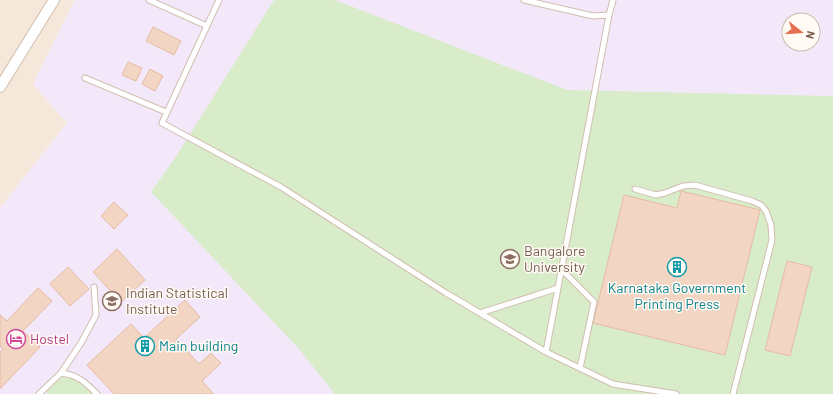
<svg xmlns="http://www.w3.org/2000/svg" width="833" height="394" font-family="Barlow,sans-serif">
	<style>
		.residential { fill: #f5e8da }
		.education { fill: #f3e8fa; fill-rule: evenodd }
		.green { fill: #d8ecc9 }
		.building { fill: #f3d5c3; stroke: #e6bba3 }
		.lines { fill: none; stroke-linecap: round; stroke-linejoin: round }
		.lane-casing { stroke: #d1beb0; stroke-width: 7 }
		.street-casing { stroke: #d1beb0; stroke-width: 12 }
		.lane { stroke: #fff; stroke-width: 5 }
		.street { stroke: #fff; stroke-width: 10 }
		.labels { text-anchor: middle; stroke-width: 3; stroke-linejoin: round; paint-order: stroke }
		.education-label { font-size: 14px; fill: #785e54; stroke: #fffaf3; text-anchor: start }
		.culture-label { font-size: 14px; fill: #0d838f; stroke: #fffaf3 }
		.hotel-label { font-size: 14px; fill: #b23c85; stroke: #fffaf3; text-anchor: start }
	</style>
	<rect width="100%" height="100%" fill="#fdf6ec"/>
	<path class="residential" d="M0,0H75L33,84L67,123L0,208Z"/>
	<path class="education" d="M75,0H833V394H0V208L67,123L33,84ZM789,20H813V44H789Z"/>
	<path class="green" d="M274,0H335L567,90L833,96V394H335L299,349L151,192L177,155Z
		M61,374L74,375L93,394H47V390Z"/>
	<path class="building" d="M153,27L181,41L174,55L146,41Z
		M128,62L142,68L136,81L122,75Z
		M150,69L163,76L155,91L142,84Z
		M681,191L760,210L725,355L593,323L624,195L677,208Z
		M114,202L128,215L114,229L101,216Z
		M117,249L145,280L121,302L93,272Z
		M787,261L812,267L790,356L765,350Z
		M68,267L89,289L70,306L50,284Z
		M38,288L52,301L23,331L40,347L0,389V352L3,349L0,346V315L7,321Z
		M185,300L200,317L176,339L199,364L211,353L221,363L202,381L214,394H114L87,365L131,324L144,338Z"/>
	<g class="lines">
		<defs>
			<path id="lane" d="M149,0L207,26
				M219,0L162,123L281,187L446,293L546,352L613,384L676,394
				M524,0L593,16L609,15L613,0
				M85,78L166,112
				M635,189L656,195L665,193L683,186L695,185L752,201L761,205L766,211L771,225L772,240L733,394
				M562,270L594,302L580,368
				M480,313L558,288
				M546,352L609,15
				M61,373C78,375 85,382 97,394
				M39,394L61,373L81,343L96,315L94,287"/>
			<path id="street" d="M0,87L54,0"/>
		</defs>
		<use href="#lane" class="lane-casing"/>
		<use href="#street" class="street-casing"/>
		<use href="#lane" class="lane"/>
		<use href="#street" class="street"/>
	</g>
	<defs>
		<symbol id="university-ring" viewBox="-11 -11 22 22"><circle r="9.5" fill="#fffaf3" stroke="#8d6e63" stroke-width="1.5"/><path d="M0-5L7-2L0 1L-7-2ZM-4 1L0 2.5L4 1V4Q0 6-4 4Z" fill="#8d6e63"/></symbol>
		<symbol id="building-ring" viewBox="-11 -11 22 22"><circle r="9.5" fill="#fffaf3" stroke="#0f9aa8" stroke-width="1.5"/><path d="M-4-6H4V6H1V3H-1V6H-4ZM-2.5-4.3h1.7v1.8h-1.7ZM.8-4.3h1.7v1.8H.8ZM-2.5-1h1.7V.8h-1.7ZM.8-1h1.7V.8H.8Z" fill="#0f9aa8"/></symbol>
		<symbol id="hotel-ring" viewBox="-11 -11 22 22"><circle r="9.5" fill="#fffaf3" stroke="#d1479c" stroke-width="1.5"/><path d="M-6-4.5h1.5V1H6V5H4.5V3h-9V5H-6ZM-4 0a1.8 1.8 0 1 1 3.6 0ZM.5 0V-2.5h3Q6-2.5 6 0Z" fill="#d1479c"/></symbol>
	</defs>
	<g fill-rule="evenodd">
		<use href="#university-ring" x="499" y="248" width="22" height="22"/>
		<use href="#building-ring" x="666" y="256" width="22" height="22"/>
		<use href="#university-ring" x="101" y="290" width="22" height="22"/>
		<use href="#hotel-ring" x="5" y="328" width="22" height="22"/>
		<use href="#building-ring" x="134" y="335" width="22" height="22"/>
	</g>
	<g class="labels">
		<g class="education-label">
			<text x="524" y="256">Bangalore<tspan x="524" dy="16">University</tspan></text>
			<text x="126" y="298">Indian Statistical<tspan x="126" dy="16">Institute</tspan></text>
		</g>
		<g class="culture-label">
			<text x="677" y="293">Karnataka Government<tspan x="677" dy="16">Printing Press</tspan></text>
			<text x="159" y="351" text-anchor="start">Main building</text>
		</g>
		<g class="hotel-label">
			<text x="30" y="344">Hostel</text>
		</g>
	</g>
	<g transform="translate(801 32) rotate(107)"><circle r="19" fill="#fffaf3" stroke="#cabbb1"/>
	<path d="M0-3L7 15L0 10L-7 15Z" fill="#e76f51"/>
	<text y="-6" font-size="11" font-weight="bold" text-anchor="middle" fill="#7a5c4d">N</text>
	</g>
</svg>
